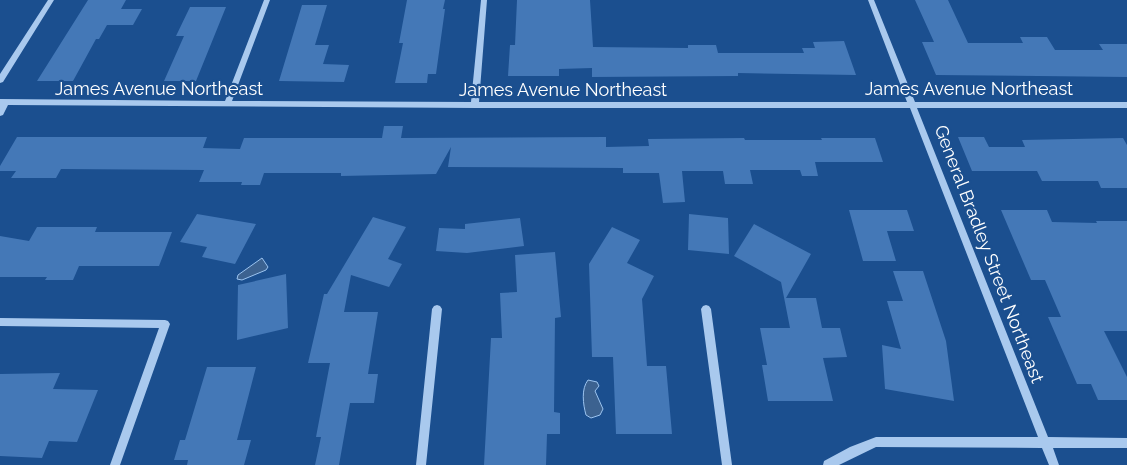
<svg xmlns="http://www.w3.org/2000/svg" width="1127" height="465" font-family="Raleway,sans-serif">
	<style>
		.water { fill: #3c6290; stroke: #9cc4f0 }
		.building { fill: #4478b7 }
		.lines { fill: none; stroke-linecap: round; stroke-linejoin: round }
		.minor { fill: #a9c9ee; fill-rule: evenodd }
		.labels { text-anchor: middle; stroke-width: 4.5; stroke-linejoin: round; paint-order: stroke }
		.street-label { font-size: 18px; fill: #fff; stroke: #1b4f8f }
	</style>
	<rect width="100%" height="100%" fill="#1b4f8f"/>
	<path class="water" d="M262,258L268,267L266,270L242,280L237,279L238,275Z
		M588,380L597,382L599,386L595,391L603,409L600,415L591,418L586,415C583,404 581,389 588,380Z"/>
	<path class="building" d="M88,0H126L121,9H142L133,25H107L99,39H96L73,81H37Z
		M407,0H445L443,9H445L436,74H428L427,83H395L403,43H399Z
		M517,0H590L593,47L688,48V45H716L718,53H804L802,48H815L813,42L844,41L856,75L738,73V76L592,77V68L559,69V76H508L510,45H515Z
		M915,0H948L968,43H1023L1020,37H1047L1055,50H1103L1099,44H1127V77L936,75L922,42H934Z
		M302,5H327L315,45H329L323,64L349,65L344,82L279,81Z
		M190,7H226L196,81H164L184,36H176Z
		M384,126H403L401,138L606,137V147L649,146L648,139L744,138L745,140H822L821,138H875L883,162H815L818,176H802L800,170H750L753,184H725L723,171H682L685,202L663,203L659,173H623V168L448,167L451,147L436,174L341,176V173H264L260,185H241L242,182H199L204,170L61,169L56,178H11L16,171H0V166L17,137H207L203,148L240,149L244,138H382Z
		M958,137H984L989,147H1025L1022,140L1123,138L1127,145V188H1101L1098,181H1042L1037,171H972Z
		M849,210H907L914,231H887L896,261H863Z
		M1001,210H1047L1052,222L1097,223L1096,221H1127V331H1104L1127,377V400H1098L1091,384H1077L1048,317H1061L1045,280H1031Z
		M197,214L256,224L235,264L202,257L207,247L180,242Z
		M689,214L728,218L729,254L688,250Z
		M373,217L406,227L388,259L402,264L389,287L351,275L344,312H378L368,374H378L374,403H350L339,465H315L321,437H316L330,363H308L324,294H327Z
		M520,218L524,246L467,253L436,251L439,228L465,229V224Z
		M754,224L811,254L786,298H816L822,328H840L847,357L823,358L833,401H768L762,365H767L760,328H790L781,282L734,256Z
		M37,227H97L95,232H172L159,266H79L73,280H45L47,277H0V236L29,241Z
		M612,227L640,240L627,263L654,276L642,299L647,366H666L672,434H616L613,357H592L589,264Z
		M555,252L561,317L555,318L554,412L560,413V434H547L546,465H484L491,338H502L500,293L517,292L515,255Z
		M893,271H923L946,341L954,401L885,389L882,345L901,349L887,301H903Z
		M286,274L288,328L237,340L238,285Z
		M207,367H256L237,440H251L244,465H187L188,460H174L180,440H185Z
		M60,373L53,389L98,390L77,442L49,441L42,458L0,456V374Z"/>
	<g class="lines">
		<path class="minor" d="M48,0H54L3,82L0,83V74Z
			M264,0H270L232,101L471,102L481,0H487L479,102H907L868,0H874L915,102H1127V108H917L1048,437L1127,438V448H1053L1059,465H1049L1042,448L876,447L839,465H823L824,461L850,447L876,437H1038L910,108H475L8,105L3,115L0,116V99L225,101Z
			M437,305L440,306L442,309L426,465H416L432,309L434,306Z
			M706,305L709,306L711,309L732,465H722L701,309L703,306Z
			M0,318L165,320L168,321L170,324L120,465H110L159,328L0,326Z"/>
	</g>
	<g class="labels">
		<g class="street-label">
			<text x="159" y="95">James Avenue Northeast</text>
			<text x="969" y="95">James Avenue Northeast</text>
			<text x="563" y="96">James Avenue Northeast</text>
			<text transform="translate(989 254) rotate(69)" y="6">General Bradley Street Northeast</text>
		</g>
	</g>
</svg>
